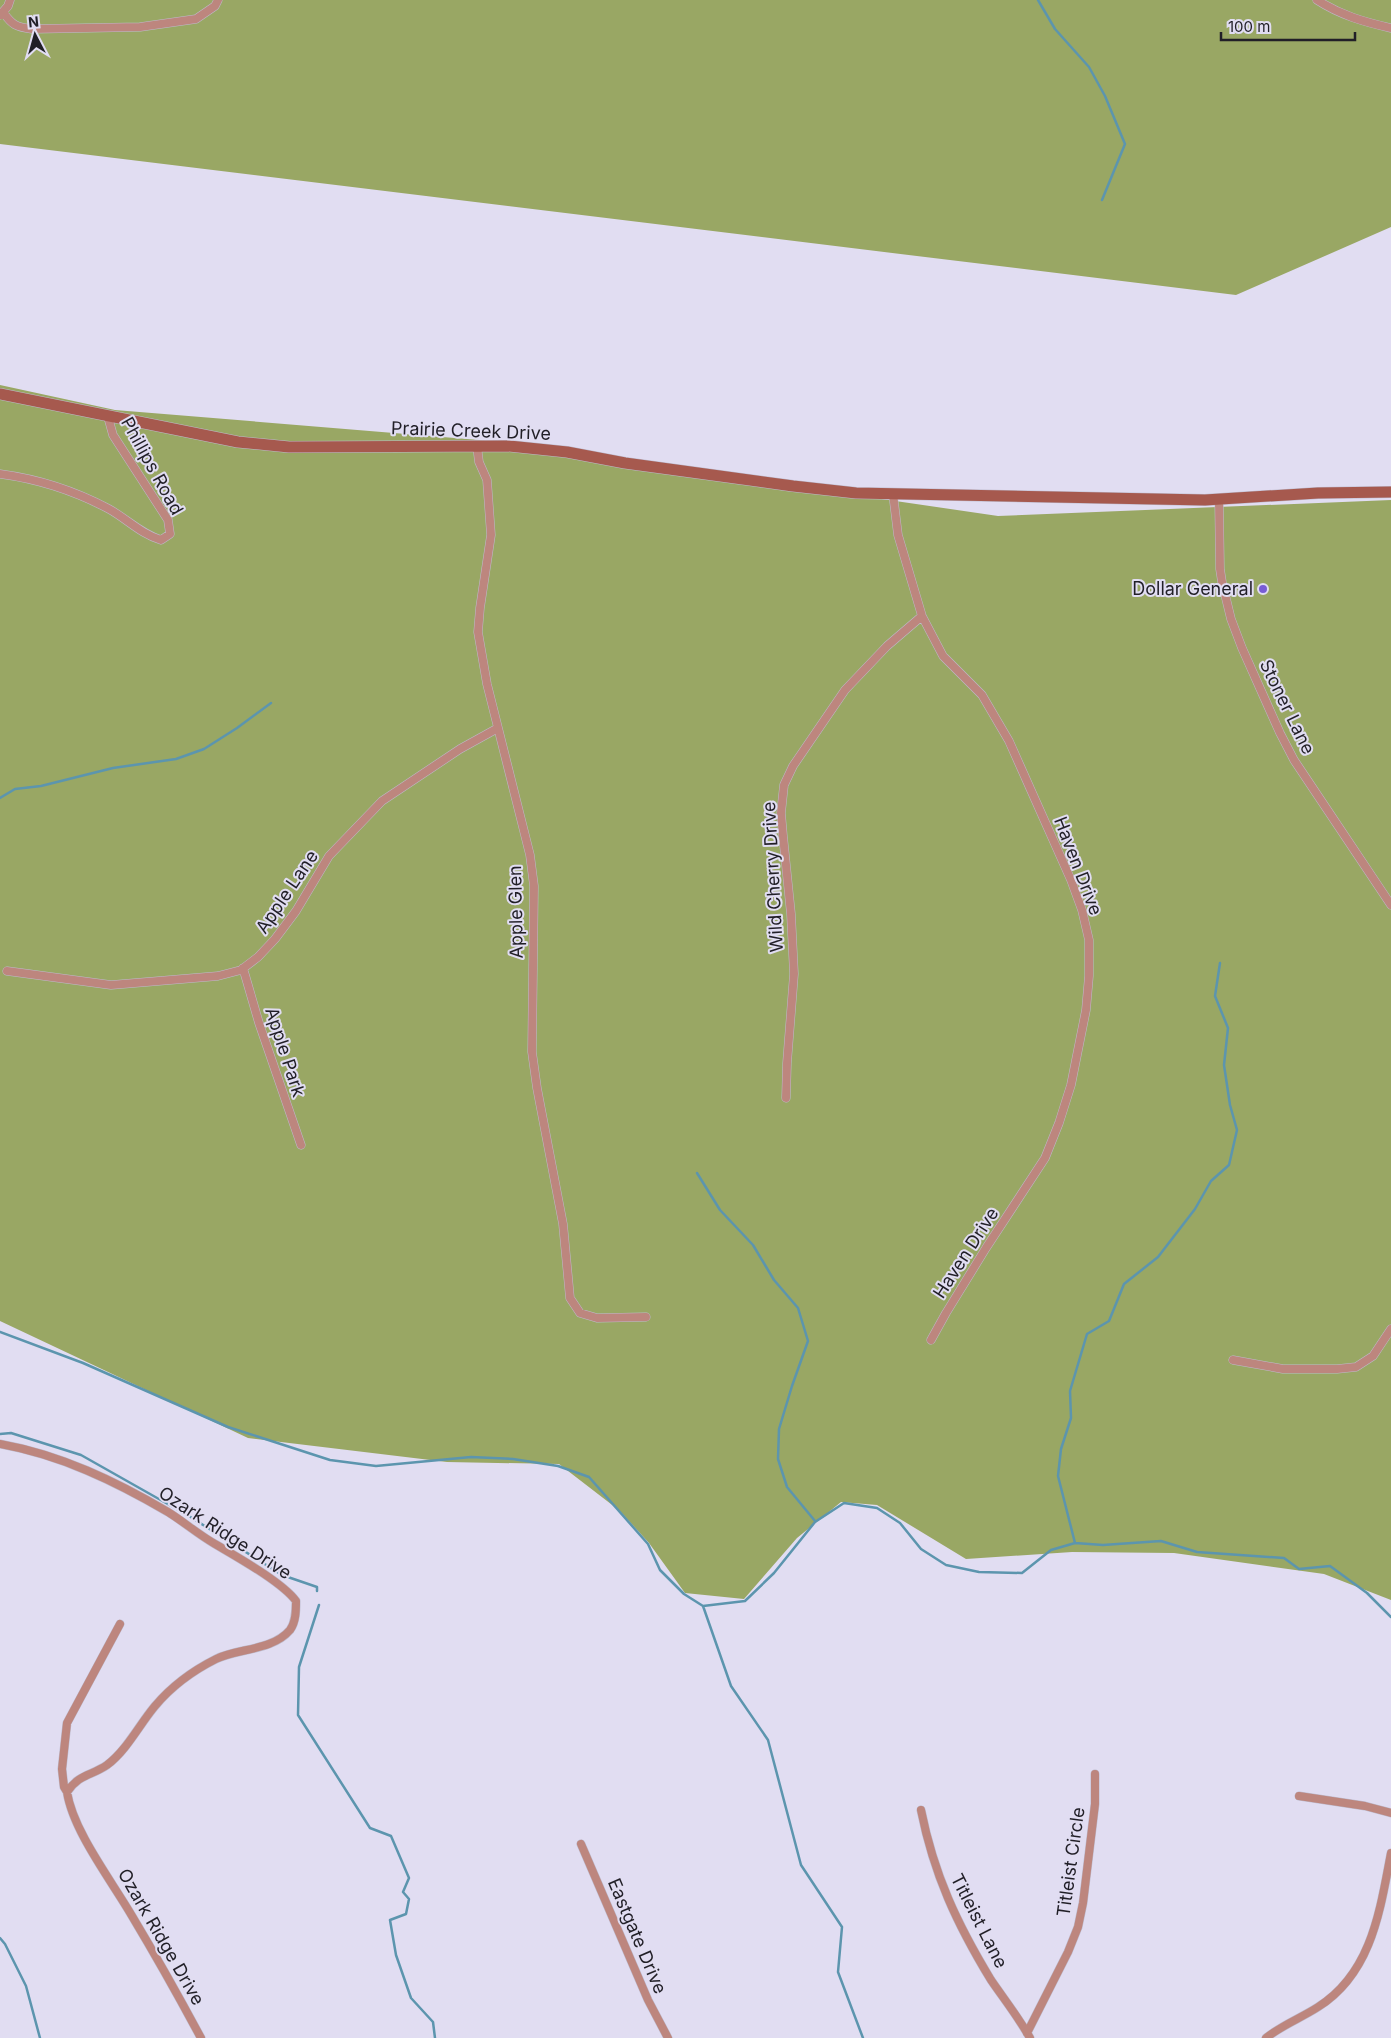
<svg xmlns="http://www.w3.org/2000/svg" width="1391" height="2038" font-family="Inter,sans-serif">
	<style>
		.forest { fill: #99a764 }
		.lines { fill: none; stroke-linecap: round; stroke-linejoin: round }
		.stream { stroke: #5c95ae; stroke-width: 2.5 }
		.minor-casing { stroke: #bebbcd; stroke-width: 9 }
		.secondary-casing { stroke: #bebbcd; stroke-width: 12 }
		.minor { stroke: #bd867e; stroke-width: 8 }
		.secondary { stroke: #a6594e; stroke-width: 11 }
		.poi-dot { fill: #785cd6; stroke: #e1ddf2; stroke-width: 2 }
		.labels { text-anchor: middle; stroke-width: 4; stroke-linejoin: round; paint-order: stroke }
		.street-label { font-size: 18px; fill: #211f27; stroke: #e1ddf2 }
		.poi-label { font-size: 18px; fill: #211f27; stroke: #e1ddf2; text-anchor: end }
	</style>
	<rect width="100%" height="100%" fill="#e1ddf2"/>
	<path class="forest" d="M0,0H1391V227L1236,295L0,144Z
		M0,385L115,410L479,440L998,516L1391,500V1600L1324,1574L1174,1553L1072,1552L966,1559L877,1505L841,1502L797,1538L744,1599L685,1593L649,1543L620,1511L559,1464L447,1462L248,1438L0,1321Z"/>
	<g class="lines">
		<path class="stream" d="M1038,0L1055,29L1089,67L1105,96L1125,144L1102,200
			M0,798L15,789L41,786L113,768L176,759L204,749L237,728L271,703
			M697,1173L720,1210L753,1245L774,1280L798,1308L808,1341L792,1386L779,1429L778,1459L787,1487L815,1521
			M0,1332L83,1363L228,1427L330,1460L376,1466L471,1457L513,1459L558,1466L589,1477L648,1544L660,1570L684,1594L703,1606L745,1601L774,1573L815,1522L844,1503L877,1508L900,1523L921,1549L946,1565L979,1572L1022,1573L1051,1550L1075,1543L1103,1545L1161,1541L1197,1552L1284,1558L1299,1569L1330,1566L1367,1593L1391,1617
			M0,1434L11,1433L81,1455L189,1516L282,1575L317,1587V1591
			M1075,1543L1058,1476L1061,1449L1071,1418L1070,1391L1087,1334L1109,1321L1124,1284L1158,1257L1195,1209L1211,1181L1229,1165L1237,1130L1230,1105L1224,1065L1228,1028L1215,996L1220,963
			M319,1605L299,1667L298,1715L370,1828L391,1836L409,1878L403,1892L409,1899L406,1914L390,1920L396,1955L411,1998L433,2022L435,2038
			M703,1606L731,1686L768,1740L801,1865L842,1927L838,1972L863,2038
			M0,1938L5,1944L26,1986L40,2038"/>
		<defs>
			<path id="minor" d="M1317,0C1340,15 1364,22 1391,28
				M3,12C12,25 16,27 32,29L140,27L196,19L215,6L218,0
				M0,15L8,6L10,0
				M477,446L479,462L487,480L491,535L480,608L478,632L487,684L530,855L534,886L532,1052L537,1088L563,1224L570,1298L580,1313L597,1318L646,1317
				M0,474C38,479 75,491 109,509C127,519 141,534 161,540L170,534L168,520L113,435L108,417
				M893,494L898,535L922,616L943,656L982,695L1009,741L1071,880L1082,910L1089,940V976L1086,1010L1071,1085L1059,1123L1045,1158L986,1248L946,1313L931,1340
				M1219,499L1220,569L1222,582L1231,619L1242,648L1280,733L1294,760L1391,905
				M243,968L259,1023L301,1145
				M7,971L111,985L218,976L241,970L258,957L275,939L296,911L329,856L382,801L460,749L498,728
				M786,1098L787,1063L794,974L791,914L783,836L781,813L784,785L793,766L845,690L887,646L922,616
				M1233,1360L1283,1369H1337L1356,1367L1373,1356L1391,1329
				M0,1444C61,1455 115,1481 168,1512C184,1522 199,1535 215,1544C237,1557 282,1582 296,1601C296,1610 296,1622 290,1630C272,1651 238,1648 216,1659C194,1670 171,1687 155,1706C139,1725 127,1750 107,1765C91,1776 79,1774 67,1792C73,1831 111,1880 132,1916C156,1956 179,1997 201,2038
				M67,1792L64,1787L62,1769L67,1723L120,1624
				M1299,1796L1365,1806L1391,1813
				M921,1810C934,1875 957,1924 991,1980C1004,1999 1019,2018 1030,2038
				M581,1844L648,2000L668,2038
				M1027,2033L1068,1952L1078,1927L1083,1903L1095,1804V1774
				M1266,2038C1282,2025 1301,2018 1318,2007C1372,1973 1380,1910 1391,1853"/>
			<path id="secondary" d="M0,394L238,442L289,447L509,446L567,452L625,463L793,486L856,493L1205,500L1318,493L1391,492"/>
		</defs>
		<use href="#minor" class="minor-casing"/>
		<use href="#secondary" class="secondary-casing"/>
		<use href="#minor" class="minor"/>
		<use href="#secondary" class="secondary"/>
	</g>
	<circle class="poi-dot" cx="1263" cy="589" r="5"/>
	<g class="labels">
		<g class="street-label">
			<text transform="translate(471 431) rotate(2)" y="6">Prairie Creek Drive</text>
			<text transform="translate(152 466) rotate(61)" y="6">Phillips Road</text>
			<text transform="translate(1287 707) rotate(64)" y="6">Stoner Lane</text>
			<text transform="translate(1078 866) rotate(69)" y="6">Haven Drive</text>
			<text transform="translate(773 877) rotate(-93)" y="6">Wild Cherry Drive</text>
			<text transform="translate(287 892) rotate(-56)" y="6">Apple Lane</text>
			<text transform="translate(516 912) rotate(-91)" y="6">Apple Glen</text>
			<text transform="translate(285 1052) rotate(72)" y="6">Apple Park</text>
			<text transform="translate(966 1253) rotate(-57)" y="6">Haven Drive</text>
			<text transform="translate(225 1533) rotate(33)" y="6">Ozark Ridge Drive</text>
			<text transform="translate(1071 1862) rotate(-82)" y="6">Titleist Circle</text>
			<text transform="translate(979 1921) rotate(63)" y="6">Titleist Lane</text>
			<text transform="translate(637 1936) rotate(67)" y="6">Eastgate Drive</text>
			<text transform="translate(161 1937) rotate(60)" y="6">Ozark Ridge Drive</text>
		</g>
		<g class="poi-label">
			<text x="1253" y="595">Dollar General</text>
		</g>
	</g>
	<g transform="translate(35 35) rotate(354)" stroke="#e1ddf2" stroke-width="4" paint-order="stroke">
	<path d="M0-4L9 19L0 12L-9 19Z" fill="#211f27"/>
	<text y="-8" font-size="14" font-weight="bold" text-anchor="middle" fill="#211f27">N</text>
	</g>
	<path d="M1221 32v8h134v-8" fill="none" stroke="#211f27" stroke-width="2.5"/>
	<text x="1228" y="32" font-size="15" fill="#211f27" stroke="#e1ddf2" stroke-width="4" paint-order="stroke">100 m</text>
</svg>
